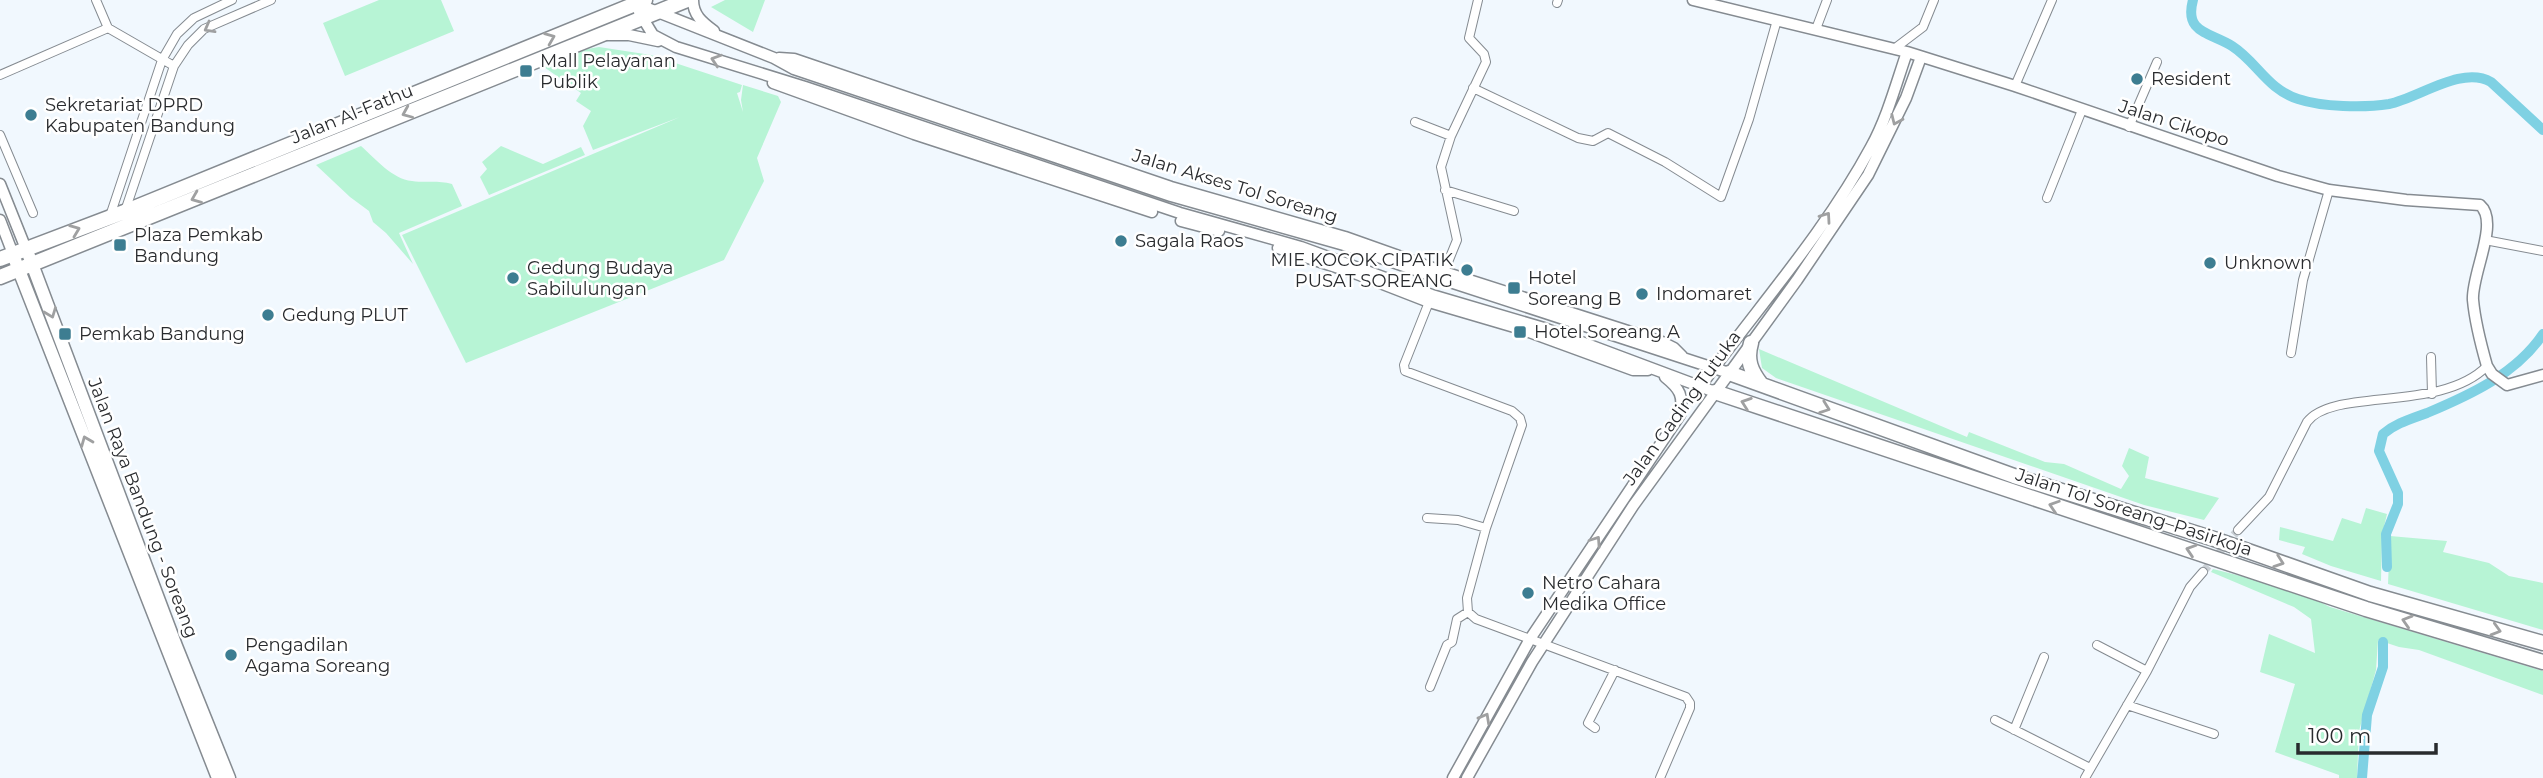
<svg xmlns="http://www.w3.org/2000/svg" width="2543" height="778" font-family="Montserrat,sans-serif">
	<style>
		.green { fill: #b7f4d5 }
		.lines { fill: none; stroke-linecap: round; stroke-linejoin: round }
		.canal { stroke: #7fd1e3; stroke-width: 10 }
		.street-tunnel { stroke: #c9cfd4; stroke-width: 8; stroke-dasharray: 8 4; stroke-linecap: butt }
		.street-casing { stroke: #858b91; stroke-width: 10 }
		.secondary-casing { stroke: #858b91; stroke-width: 13 }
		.primary-casing { stroke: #858b91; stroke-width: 15 }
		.highway-casing { stroke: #858b91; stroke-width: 17 }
		.street { stroke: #fff; stroke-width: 8 }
		.secondary { stroke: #fff; stroke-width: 10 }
		.primary { stroke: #fff; stroke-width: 12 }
		.highway { stroke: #fff; stroke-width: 14 }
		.oneway { stroke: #9fa0a1 }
		.poi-dot { fill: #3d7d91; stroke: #fff; stroke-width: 2.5 }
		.labels { text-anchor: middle; stroke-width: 5; stroke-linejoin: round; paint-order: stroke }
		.poi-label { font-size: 18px; fill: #292b2e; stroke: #fff; text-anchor: start }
		.street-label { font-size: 18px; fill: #292b2e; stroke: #fff }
	</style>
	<rect width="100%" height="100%" fill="#f1f8fe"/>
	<path class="green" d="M379,0H441L454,31L345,76L323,23Z
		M725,0H765L753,32L711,7Z
		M599,47L651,55L742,85L740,92L737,93L743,112L741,100L743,85L778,96L781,102L757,158L764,181L724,260L466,363L402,235L680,117L593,150L583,126L591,111L576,101L581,93L544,67L587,49Z
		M361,146C376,159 392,179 412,181C426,183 438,180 452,184L462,206L399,233L413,264L386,233L373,222L369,211L350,197L316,165Z
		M501,146L543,164L581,147L585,155L489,195L480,177L487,169L482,162Z
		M1759,349L1967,437L1969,432L2045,462L2064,464L2121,489L2129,476L2122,466L2129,448L2149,457L2145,478L2219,498L2204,520L2144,505L1776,378L1762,368Z
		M2366,508L2387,514L2382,535L2381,581L2331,566L2302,554L2305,547L2279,540L2280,527L2333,541L2342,518L2361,524Z
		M2390,536L2447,541L2443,552L2489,563L2509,576L2543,583V630L2388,584Z
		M2213,569C2253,579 2294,588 2330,607L2543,671V695L2419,650L2399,647L2378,640L2376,670L2359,731L2357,778H2339V775L2275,752L2295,684L2260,672L2269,634L2315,653L2311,619L2294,607L2211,572Z"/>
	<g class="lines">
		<path class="canal" d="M2193,0C2184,33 2209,32 2232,46C2257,62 2267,89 2298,99C2322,107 2364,108 2389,104C2419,98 2462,65 2491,82L2543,130
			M2387,567L2386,534L2398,504V493L2379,451L2383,434C2396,423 2411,419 2427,413C2470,395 2516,374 2543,334
			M2362,778L2367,715L2383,667V642"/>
		<path class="street-tunnel" d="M2203,572L2238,530"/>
		<defs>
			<path id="street" d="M96,0L108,28L174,66
				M1557,3L1558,0
				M1816,29L1827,0
				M1894,49L1923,27L1934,0
				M0,75L108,28
				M2015,86L2052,0
				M1473,88L1578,138L1593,141L1608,133L1665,162L1721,197L1749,119L1777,20
				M1415,122L1451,136
				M2129,127L2157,62
				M0,135L33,213
				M1445,190L1514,211
				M2047,198L2082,110
				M124,214L174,66L188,45L204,29L271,0
				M109,219L162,60L177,34L194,18L232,0
				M2485,240L2543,251
				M1444,272L1457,240L1441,167L1451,136L1486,62L1484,54L1469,38L1478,0
				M1429,302L1404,365L1405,371L1512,411L1520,418L1522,425L1486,528L1467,598L1468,612L1476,619L1686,697L1690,703V708L1660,778
				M2291,353L2303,280L2329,190
				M2431,357L2432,394
				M1427,518L1458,520L1486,528
				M2238,530L2269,497L2307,422C2333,387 2441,413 2487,366
				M2097,645L2147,671
				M1430,687L1447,645L1452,642L1457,619L1468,612
				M2127,705L2214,734
				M1995,720L2090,768
				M1595,728L1588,723L1615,670
				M2014,730L2044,657
				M2085,778L2147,671L2190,587L2203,572"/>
			<path id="secondary" d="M693,0C693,15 702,22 714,31
				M1693,0L1907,52L2015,86L2278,176L2329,190L2406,200L2480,205C2500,222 2471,275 2473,300C2475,322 2481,345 2487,366L2492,374L2507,385L2543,375
				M635,3L774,58L794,69L1171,196L1344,245L1441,279L1729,373
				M639,12L653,35L676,47L805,87L1180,213L1301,247L1432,295L1544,328L1715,392
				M608,35H629L658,41
				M779,58L794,59L1171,187L1345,237L1444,272L1662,342L1674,348L1682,356
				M773,83L914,134L1152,212
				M0,184L26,249
				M0,220L13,254
				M1181,221L1219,231
				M1278,248L1357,274L1429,302L1521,329L1633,370H1648
				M1700,387C1757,308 1824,234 1871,147C1887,118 1896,84 1907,52
				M1453,778L1530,639L1680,415C1684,396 1680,389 1665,377
				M1467,778L1532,662L1633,506L1797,280L1868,175L1906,98L1921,57"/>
			<path id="primary" d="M29,256L176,646L229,778
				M15,260L218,778"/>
			<path id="highway" d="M0,259L124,212L645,0
				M0,277L687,0
				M1751,343C1746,360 1751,371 1761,384
				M1729,373L2014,476L2214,539L2370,594L2543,643
				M1715,392L2366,609L2543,662"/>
		</defs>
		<use href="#street" class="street-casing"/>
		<use href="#secondary" class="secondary-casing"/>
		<use href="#primary" class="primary-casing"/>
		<use href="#highway" class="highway-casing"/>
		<use href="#street" class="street"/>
		<use href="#secondary" class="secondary"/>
		<use href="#primary" class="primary"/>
		<use href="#highway" class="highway"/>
	</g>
	<defs><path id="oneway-chevron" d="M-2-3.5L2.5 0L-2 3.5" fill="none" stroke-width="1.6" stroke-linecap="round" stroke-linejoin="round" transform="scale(1.75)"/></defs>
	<g class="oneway">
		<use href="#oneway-chevron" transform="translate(209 28) rotate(151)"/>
		<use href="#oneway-chevron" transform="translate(550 38) rotate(-22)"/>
		<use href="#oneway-chevron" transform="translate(716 60) rotate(-162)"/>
		<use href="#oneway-chevron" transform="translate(407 113) rotate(157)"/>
		<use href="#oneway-chevron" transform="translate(1896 120) rotate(114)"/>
		<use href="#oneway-chevron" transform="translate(196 198) rotate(158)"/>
		<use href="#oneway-chevron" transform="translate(1826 217) rotate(-55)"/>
		<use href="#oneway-chevron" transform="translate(75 230) rotate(-21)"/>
		<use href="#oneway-chevron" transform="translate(51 313) rotate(69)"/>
		<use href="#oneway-chevron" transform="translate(1746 403) rotate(-161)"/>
		<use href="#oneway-chevron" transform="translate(1825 408) rotate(20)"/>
		<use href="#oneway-chevron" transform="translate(86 441) rotate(-112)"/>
		<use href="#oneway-chevron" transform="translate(2054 506) rotate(-162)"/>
		<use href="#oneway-chevron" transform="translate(1596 541) rotate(-56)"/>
		<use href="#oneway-chevron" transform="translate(2191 550) rotate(-162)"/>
		<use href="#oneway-chevron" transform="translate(2279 562) rotate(19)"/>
		<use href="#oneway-chevron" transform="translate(2407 621) rotate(-163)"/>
		<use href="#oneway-chevron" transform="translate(2496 630) rotate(16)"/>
		<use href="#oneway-chevron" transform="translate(1485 718) rotate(-61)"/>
	</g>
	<g class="poi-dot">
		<rect x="519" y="64" width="14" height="14" rx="3.5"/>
		<circle cx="2137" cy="79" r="7"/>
		<circle cx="31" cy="115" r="7"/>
		<circle cx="1121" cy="241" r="7"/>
		<rect x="113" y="238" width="14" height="14" rx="3.5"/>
		<circle cx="2210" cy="263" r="7"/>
		<circle cx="1467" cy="270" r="7"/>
		<circle cx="513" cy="278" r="7"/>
		<rect x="1507" y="281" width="14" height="14" rx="3.5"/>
		<circle cx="1642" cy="294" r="7"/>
		<circle cx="268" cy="315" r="7"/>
		<rect x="1513" y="325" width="14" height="14" rx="3.5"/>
		<rect x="58" y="327" width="14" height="14" rx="3.5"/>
		<circle cx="1528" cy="593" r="7"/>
		<circle cx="231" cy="655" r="7"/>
	</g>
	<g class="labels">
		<g class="poi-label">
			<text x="540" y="67">Mall Pelayanan<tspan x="540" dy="21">Publik</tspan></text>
			<text x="2151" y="85">Resident</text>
			<text x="45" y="111">Sekretariat DPRD<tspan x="45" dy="21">Kabupaten Bandung</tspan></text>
			<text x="134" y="241">Plaza Pemkab<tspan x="134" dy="21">Bandung</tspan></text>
			<text x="1135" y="247">Sagala Raos</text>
			<text x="1453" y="266" text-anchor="end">MIE KOCOK CIPATIK<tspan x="1453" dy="21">PUSAT SOREANG</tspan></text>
			<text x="2224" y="269">Unknown</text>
			<text x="527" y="274">Gedung Budaya<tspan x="527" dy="21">Sabilulungan</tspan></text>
			<text x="1528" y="284">Hotel<tspan x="1528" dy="21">Soreang B</tspan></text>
			<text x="1656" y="300">Indomaret</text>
			<text x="282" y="321">Gedung PLUT</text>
			<text x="1534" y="338">Hotel Soreang A</text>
			<text x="79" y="340">Pemkab Bandung</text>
			<text x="1542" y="589">Netro Cahara<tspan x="1542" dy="21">Medika Office</tspan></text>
			<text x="245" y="651">Pengadilan<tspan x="245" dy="21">Agama Soreang</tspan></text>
		</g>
		<g class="street-label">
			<text transform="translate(352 114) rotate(-22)" y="6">Jalan Al-Fathu</text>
			<text transform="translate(2174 123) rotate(18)" y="6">Jalan Cikopo</text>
			<text transform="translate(1235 186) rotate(17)" y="6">Jalan Akses Tol Soreang</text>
			<text transform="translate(1682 408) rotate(-54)" y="6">Jalan Gading Tutuka</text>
			<text transform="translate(143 508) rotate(69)" y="6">Jalan Raya Bandung - Soreang</text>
			<text transform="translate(2134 512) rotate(18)" y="6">Jalan Tol Soreang–Pasirkoja</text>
		</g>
	</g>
	<path d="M2298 743v10h138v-10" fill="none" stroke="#292b2e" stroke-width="3.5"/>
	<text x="2308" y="743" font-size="21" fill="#292b2e" stroke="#ffffff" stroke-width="5" paint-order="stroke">100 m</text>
</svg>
